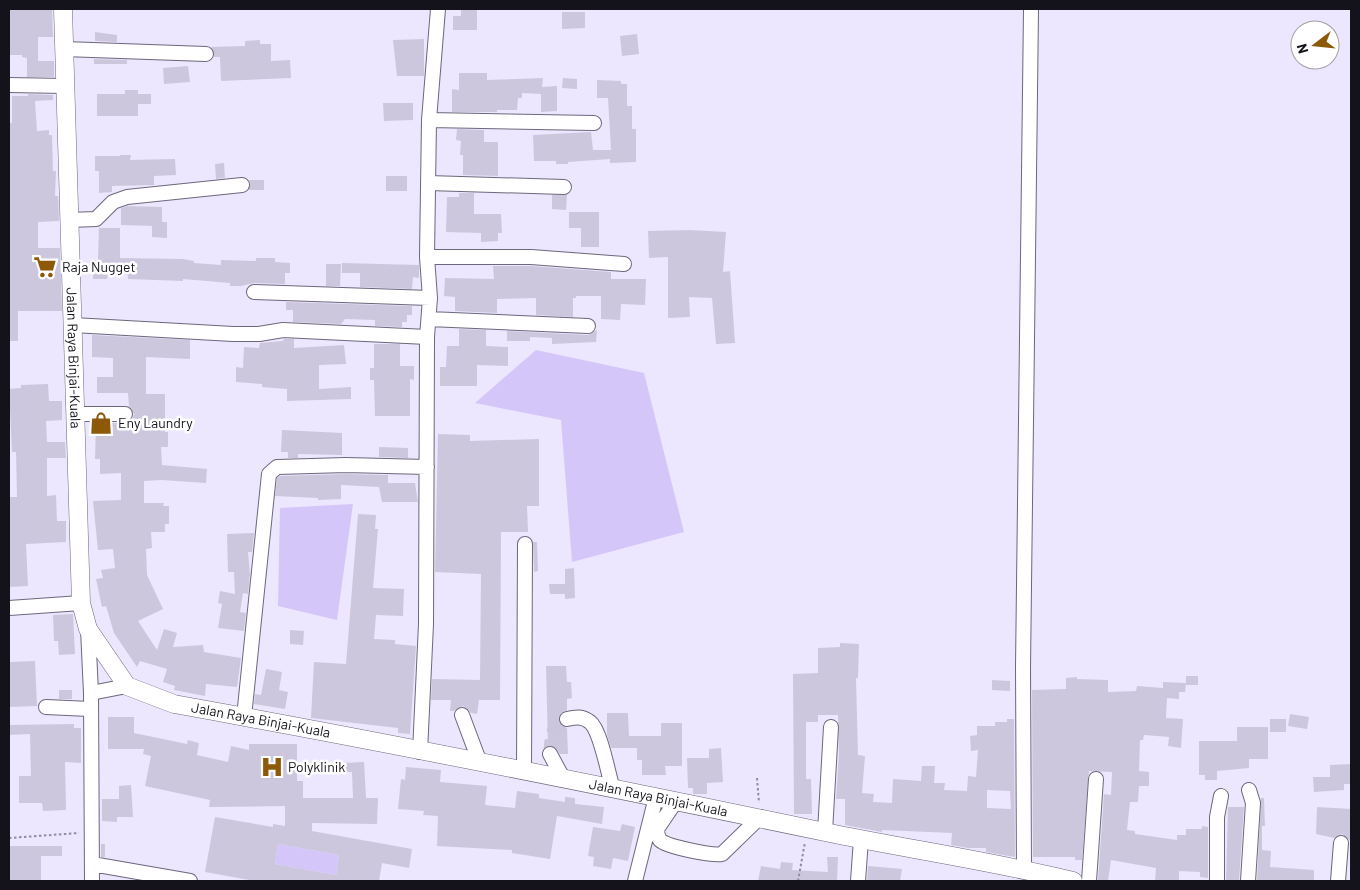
<svg xmlns="http://www.w3.org/2000/svg" width="1360" height="890" font-family="Barlow,sans-serif">
	<style>
		.green { fill: #d5c6f9 }
		.building { fill: #cdc7de; fill-rule: evenodd }
		.lines { fill: none; stroke-linecap: round; stroke-linejoin: round }
		.minor-tunnel { stroke: #ccc6dc; stroke-width: 14; stroke-dasharray: 14 7; stroke-linecap: butt }
		.minor-casing { stroke: #6d677c; stroke-width: 16 }
		.major-casing { stroke: #6d677c; stroke-width: 19 }
		.path { stroke: #908c9d; stroke-width: 2; stroke-dasharray: 2.5 2.5; stroke-linecap: butt }
		.minor { stroke: #fff; stroke-width: 14 }
		.major { stroke: #fff; stroke-width: 18 }
		.labels { text-anchor: middle; stroke-width: 5; stroke-linejoin: round; paint-order: stroke }
		.poi-label { font-size: 14px; fill: #14121a; stroke: #fff; text-anchor: start }
		.street-label { font-size: 14px; fill: #14121a; stroke: #fff }
	</style>
	<rect width="100%" height="100%" fill="#ece6fe"/>
	<path class="green" d="M536,350L644,373L684,532L572,562L561,420L475,403Z
		M353,504L337,620L278,606L280,508Z
		M278,844L339,855L336,875L275,864Z"/>
	<path class="building" d="M9,9H52L53,37H38V61H54V77H27V58L22,57V55H9Z
		M461,9H477V30H453V16H461Z
		M562,12H585V28L562,29Z
		M95,32L117,35V42L95,41Z
		M637,34L639,54L622,56L620,36Z
		M424,39V76H397L393,40Z
		M260,40V44H271V61L290,60L291,78L221,81L220,57H214L211,47L245,46V41Z
		M94,59L127,60V64H94Z
		M188,66L190,82L164,84L163,68Z
		M459,73H487V80L543,78L542,87L557,86V111L541,112V94L522,93V98H518L517,110H497V112H452V89L459,90Z
		M563,78L577,79V89L562,88Z
		M597,80L621,81V84H627V106H632V129H636V162L610,163V159L568,162V164H556V161H534L533,135L591,132L593,150H611L608,98H597Z
		M125,90H138V94H151V104H138V116H97V94H125Z
		M28,94L53,95V100L35,101L37,131L49,130V135H52L53,171H56L55,196H58L59,221L38,222V248H60L62,311H18V341H9V123H12V96H28Z
		M383,103H413V120L384,121Z
		M457,129L484,130V142H498V176L463,175V155H460L461,141L456,140Z
		M120,155H131L130,160L175,159L176,175L154,176V185L112,186V192L99,193V171H95V156H120Z
		M224,163L225,178L216,179L215,164Z
		M386,176H407V191H386Z
		M249,180H264V190H249Z
		M459,193H474V214H501L502,233H498V241L481,242V233L446,232L447,197H459Z
		M552,195H567L566,210L552,209Z
		M128,206L162,207V222H167V238L152,237V226L121,225V208Z
		M569,212H599V247H581V228H569Z
		M99,228H120V258L183,259L194,261V263L221,265V260L256,261V258H275V262L290,263V273H285V284L254,283L241,286H230V283L183,279V281L128,279V275L108,274L107,279H93V260H98Z
		M690,230L726,232L723,272L730,271L735,343L716,344L712,298L689,297L690,317L668,318V257L649,258L648,231Z
		M342,263L419,265V278L413,277L412,289L360,287V273H342Z
		M326,264H341L340,286H326Z
		M493,266H531L611,272V279H646L645,305L621,304L620,320L601,319V296H576V298H573V317L536,315V298L497,299V313L455,311V297L444,296L445,278L494,279Z
		M286,302L412,306V315H407V322H402V327L375,326V320L345,319L341,324L293,322V310H286Z
		M459,329L486,330V346L508,347V366L477,365V386H440V367H446L447,346H459Z
		M597,330L596,342L552,344V338L530,337V341H507V331L588,335Z
		M92,335L190,340V359L146,357V394H165V432H168V447H161L162,465L207,469L206,483L162,480L144,481V503H164L163,506H169V524H165V532H151L152,548L146,549L147,575L163,609L138,621L157,650L164,629L177,633L173,647L203,645L204,652L241,658L237,687L206,684L205,696L174,690L175,686L163,682L167,669L140,661L137,667L114,633L106,606L102,607L96,579L103,578L101,570L115,568L113,549L98,550L93,501L121,500V473L100,474V459H95L96,423H125L132,419L134,414L129,406L128,393H97V377H113V358L92,357Z
		M284,339H294V348L344,345L346,364L319,365V389L351,387V399L287,401V389L262,387V384L236,382V367L243,368L244,347L259,348L260,343L283,341Z
		M374,344H400V366H414V380L410,379V416H375L374,380H370V368H374Z
		M48,384L49,401H62V420L46,421L47,442H65L66,458H47V496L56,495L57,521H66V542L26,544L28,586L9,587V497H17L16,452H12L9,389L21,388V385Z
		M282,430L342,433V455L298,454V458H288V452H281Z
		M438,434L470,435V441L539,439V506H527L528,532H501L500,700H479L477,714L471,713L463,706L454,711H450L451,700H431L432,679L480,680L481,574L435,572Z
		M379,447L408,448V458L379,457Z
		M346,474L388,475V483H415L418,502H382L379,487L341,485V499L318,500V498L275,496L277,478L280,476Z
		M358,514L376,515L375,529H378L373,588L404,589L403,616L376,615L374,639L395,640V644L416,646L410,734L398,733V728L311,718L314,662L346,664Z
		M254,533L252,552H248L250,574L248,594L243,593L240,612L246,613L244,631L218,628L222,604L218,603L220,591L235,594L234,572H228L227,534Z
		M533,542H537L538,571L534,572Z
		M574,568L575,598L565,599V594H550L549,584H565V569Z
		M73,614L75,654L59,655L58,641H54L53,615Z
		M290,630L304,631L303,645L290,644Z
		M840,643L859,644L858,678H856L858,755L865,756L862,793L874,794L873,802L892,803L893,779L921,781L922,766H935L934,783H945L944,790L967,791L968,776L976,777L978,750L971,751L970,736L977,735V726H995V722H1007V719H1014L1015,857L986,852V848H968L951,845L952,833L882,830V832L845,825V799H836L839,754L838,715H818V722H806V779H811L812,814H794L793,674L818,673V648L840,647ZM987,790L1010,791L1011,809L987,808Z
		M35,661L37,706L9,707V662Z
		M546,666H566L567,682H571L572,698L567,699V710L561,713L558,720L561,725L567,728L568,754H560L555,747L548,746Z
		M266,669L282,672L279,690L288,692L285,709L254,704L255,694L261,695Z
		M1186,676H1198V685H1186Z
		M1077,677V679L1108,680V692L1136,691L1137,686L1163,688V682L1186,683L1185,692H1179V699L1167,698L1166,718L1183,719L1181,748L1168,746L1169,737L1144,735L1143,740H1140L1139,771L1149,772V786H1139L1138,802H1130L1127,830L1135,831V834L1177,840V835H1186V829H1202V826L1208,827V878L1200,877V872L1179,871V881H1155L1156,868L1111,860L1108,881H1098L1104,794L1111,795L1112,772L1089,771L1082,860H1075V857H1033L1032,690L1066,689V678Z
		M992,680L1010,681V691L992,690Z
		M59,690H72V699H59Z
		M607,713H628L629,736H661V723H682V766H665L666,775H642V760H637V748H611L607,735Z
		M1290,714L1309,717L1307,729L1288,726Z
		M108,717H134V733L187,744L188,740L199,743L197,755L228,762L231,746L249,750V744H297V781H303V798H353L352,772H342V763L364,762L366,798H378L377,824L312,823V831L412,849L409,868L382,863L379,881H255L205,872L215,817L273,827V824L285,826V806L209,807L210,800L145,786L151,756L143,754L144,749H108ZM278,844L339,855L336,875L275,864Z
		M1270,719H1286V732H1270Z
		M74,724V728H81V763L65,762L66,810L43,811L42,803H19V776H31L30,734L9,735V725Z
		M1237,727H1268V759H1249V768L1217,771V780H1205V775H1199V741H1237Z
		M721,748L723,782L707,783V794H693V788H688L687,758H709V749Z
		M1351,764V784H1344V790L1314,792L1313,777H1330V765Z
		M406,767L441,770L440,782L487,786L485,805L515,808L517,791L539,794V798L565,802V797L575,798V804L604,807L602,824L557,816L550,859L512,853V850L437,846L438,816L423,815L424,811L398,809L401,779L405,780Z
		M131,785L133,817H117V822L102,821V799H119V786Z
		M1261,798H1264L1265,826H1262V850L1271,851L1270,867L1314,870V881H1257Z
		M1228,807H1244L1239,881H1226Z
		M1317,807L1351,809V841L1342,834L1334,838L1316,834Z
		M622,824L635,827L628,861L613,858L611,869L593,866L594,857L588,856L593,827L620,831Z
		M101,844H105V857H101Z
		M9,846H62V856H41V881H9Z
		M827,857H838L837,881H758L761,866L780,869L781,862L793,863L792,870L828,872Z
		M868,866L902,869L900,881H867Z"/>
	<g class="lines">
		<path class="minor-tunnel" d="M550,754C552,741 551,722 567,719"/>
		<defs>
			<path id="minor" d="M64,49L206,54
				M9,85L65,86
				M429,120L594,123
				M428,183L564,187
				M69,220L96,219L113,202L127,197L242,185
				M427,257H531L624,264
				M254,292L430,298
				M429,319L588,326
				M73,325L233,334H259L283,330L427,337
				M75,414H125
				M9,608L81,603
				M88,629L91,693L92,881
				M91,693L127,686
				M46,707L90,709
				M462,715L480,763
				M244,717L269,474L277,467L346,465L427,467
				M567,719C576,717 582,716 590,722C601,731 608,774 613,789
				M420,752L426,624L427,337L430,298L427,257L429,120L438,9
				M550,754L564,780
				M524,772L525,544
				M676,801L657,829C657,833 658,837 660,840C667,847 713,856 722,854L760,817
				M825,832L831,727
				M92,864L190,881
				M1024,869L1023,668L1031,9
				M635,881L656,797
				M858,881L861,839
				M1089,881L1096,779
				M1217,881V817L1221,796
				M1248,881L1253,803L1249,790
				M1338,881L1341,843"/>
			<g id="major">
				<path id="s1" d="M63,9L81,603L88,629L127,686L174,704C391,743 609,787 825,832C907,849 991,861 1073,881"/>
			</g>
		</defs>
		<use href="#minor" class="minor-casing"/>
		<use href="#major" class="major-casing"/>
		<path class="path" d="M757,778L759,803
			M9,838L79,833
			M798,881L805,842"/>
		<use href="#minor" class="minor"/>
		<use href="#major" class="major"/>
	</g>
	<defs>
		<symbol id="supermarket-bare" viewBox="-9 -9 18 18"><path d="M-6-5.5h2.5l.6 2H6L4.5 2H-2.5L-4.4-4H-6ZM-1.5 3.2a1.3 1.3 0 1 0 .1 0ZM3 3.2a1.3 1.3 0 1 0 .1 0Z" fill="#8d5908" stroke="#fff" stroke-width="2.5" paint-order="stroke"/></symbol>
		<symbol id="shop-bare" viewBox="-9 -9 18 18"><path d="M-5-2.5h2.3a2.7 3.5 0 0 1 5.4 0H5L5.5 6h-11ZM-1.5-2.5h3a1.5 2.3 0 0 0-3 0Z" fill="#8d5908" stroke="#fff" stroke-width="2.5" paint-order="stroke"/></symbol>
		<symbol id="hospital-bare" viewBox="-9 -9 18 18"><path d="M-5-5h3v3.5h4V-5h3V5h-3V1.5h-4V5h-3Z" fill="#8d5908" stroke="#fff" stroke-width="2.5" paint-order="stroke"/></symbol>
	</defs>
	<g fill-rule="evenodd">
		<use href="#supermarket-bare" x="29" y="251" width="32" height="32"/>
		<use href="#shop-bare" x="85" y="407" width="32" height="32"/>
		<use href="#hospital-bare" x="256" y="751" width="32" height="32"/>
	</g>
	<g class="labels">
		<g class="poi-label">
			<text x="62" y="272">Raja Nugget</text>
			<text x="118" y="428">Eny Laundry</text>
			<text x="288" y="772">Polyklinik</text>
		</g>
		<g class="street-label">
			<text dy="5" stroke="none"><textPath href="#s1" startOffset="349">Jalan Raya Binjai-Kuala</textPath></text>
			<text dy="5" stroke="none"><textPath href="#s1" startOffset="829">Jalan Raya Binjai-Kuala</textPath></text>
			<text dy="5" stroke="none"><textPath href="#s1" startOffset="1234">Jalan Raya Binjai-Kuala</textPath></text>
		</g>
	</g>
	<rect width="1360" height="890" fill="none" stroke="#14121a" stroke-width="20"/>
	<g transform="translate(1315 45) rotate(254)"><circle r="24" fill="#ffffff" stroke="#a1a0a3"/>
	<path d="M0-4L9 19L0 12L-9 19Z" fill="#8d5908"/>
	<text y="-8" font-size="14" font-weight="bold" text-anchor="middle" fill="#14121a">N</text>
	</g>
</svg>
